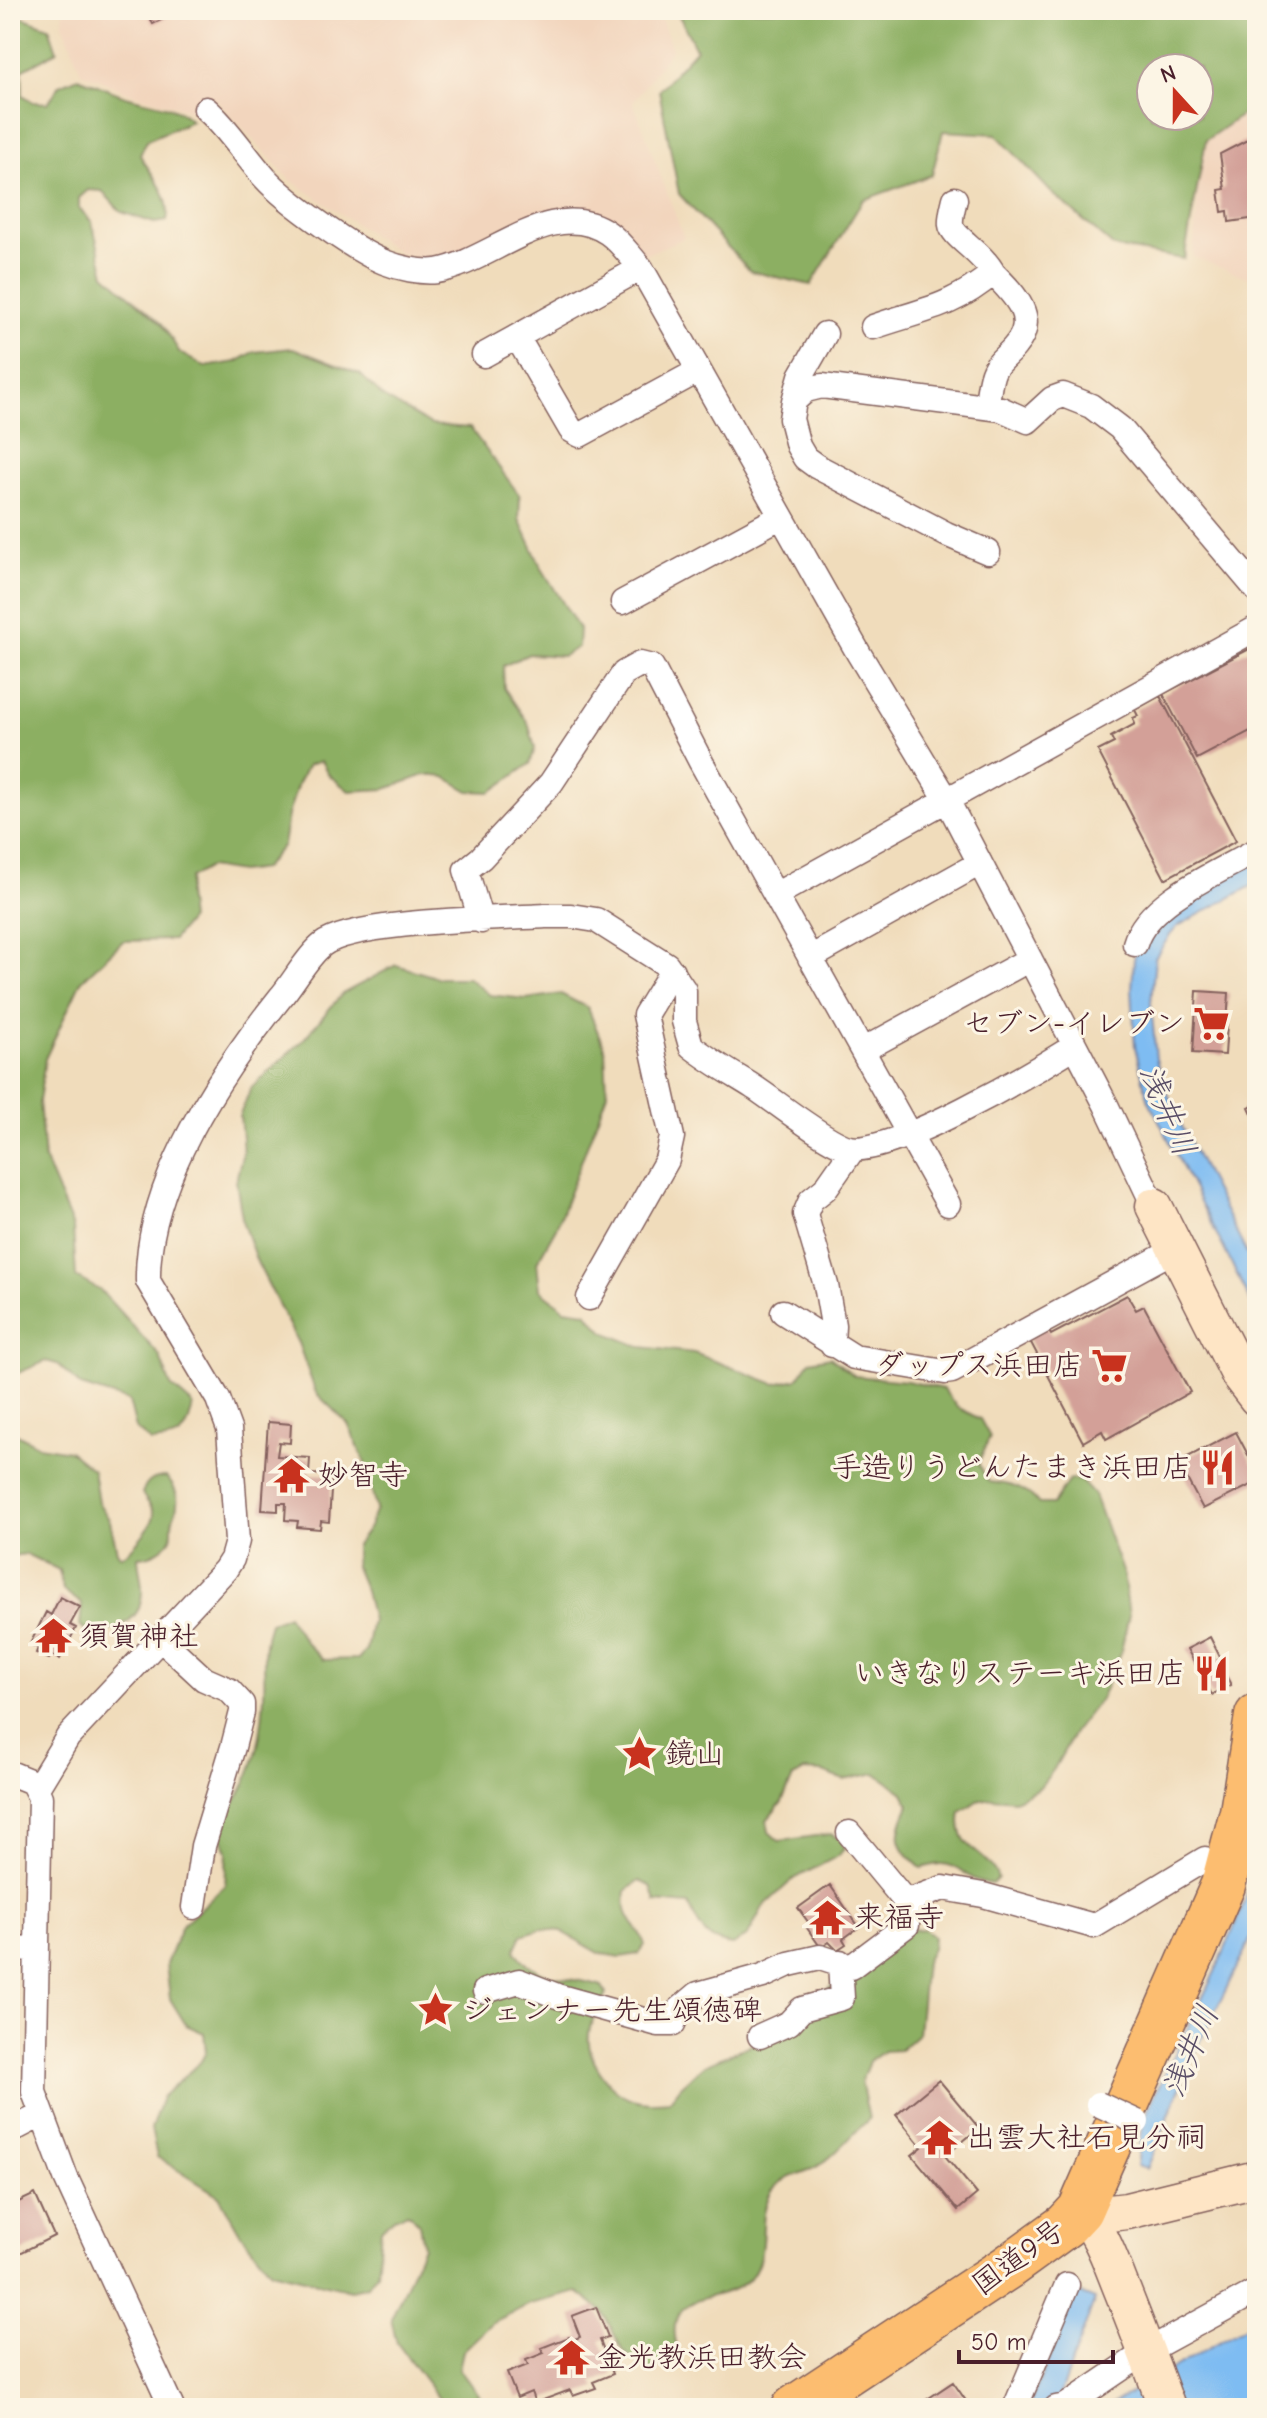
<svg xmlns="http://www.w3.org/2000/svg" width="1267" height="2418" font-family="'Comic Neue','Klee One',sans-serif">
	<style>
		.built { fill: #f2d5bd }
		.forest { fill: #8caf62; stroke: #6b6746; stroke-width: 2; fill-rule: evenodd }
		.water { fill: #7ebcf2; stroke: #646e8e; stroke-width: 2 }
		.building { fill: #d3a098 }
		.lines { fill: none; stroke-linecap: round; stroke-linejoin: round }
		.street-casing { stroke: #84615d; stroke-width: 27 }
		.secondary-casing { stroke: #84615d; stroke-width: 39 }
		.highway-casing { stroke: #84615d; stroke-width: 47 }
		.street { stroke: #fff; stroke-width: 24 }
		.secondary { stroke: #fee5c5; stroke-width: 36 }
		.highway { stroke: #fcbd6f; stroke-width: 44 }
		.street-bridge-casing { stroke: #84615d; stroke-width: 27; stroke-linecap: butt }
		.street-bridge { stroke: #fff; stroke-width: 24 }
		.labels { text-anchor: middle; stroke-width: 6; stroke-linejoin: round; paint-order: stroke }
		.poi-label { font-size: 30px; fill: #4a1f2b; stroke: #fcf5e5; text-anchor: start }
		.street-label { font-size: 30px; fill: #4a1f2b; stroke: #fcf5e5 }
		.water-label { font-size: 32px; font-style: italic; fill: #5a4e67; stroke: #fcf5e5 }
	</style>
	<rect width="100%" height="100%" fill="#fcf5e5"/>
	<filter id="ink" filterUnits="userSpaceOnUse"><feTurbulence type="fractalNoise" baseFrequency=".0125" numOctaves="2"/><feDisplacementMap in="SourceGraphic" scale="16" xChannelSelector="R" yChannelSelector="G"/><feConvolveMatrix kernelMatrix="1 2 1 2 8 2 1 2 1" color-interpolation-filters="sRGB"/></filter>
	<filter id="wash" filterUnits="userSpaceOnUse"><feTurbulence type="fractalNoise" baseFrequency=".006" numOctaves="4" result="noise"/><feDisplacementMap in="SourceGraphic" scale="32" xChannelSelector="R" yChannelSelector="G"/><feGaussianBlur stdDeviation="1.8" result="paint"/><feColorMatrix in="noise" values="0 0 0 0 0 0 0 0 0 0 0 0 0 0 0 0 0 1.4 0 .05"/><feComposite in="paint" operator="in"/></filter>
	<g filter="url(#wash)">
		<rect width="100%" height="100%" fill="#f0dcbb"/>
		<path class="built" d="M64,10H658L672,49L633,102L684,238L642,256L622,230L593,209L578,208L542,212L498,236L444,258L419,259L402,255L289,179L215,98L200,118L191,111L127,92L81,72L63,23Z
			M1257,78V279L1254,280L1193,257L1202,132Z"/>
		<path class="forest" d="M676,10H1253L1257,23V104L1206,140L1184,259L1114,247L1051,192L996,134L943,131L932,175L863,200L811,285L750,271L679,194L659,90L696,49ZM1151,68H1199V116H1151Z
			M10,13L49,27L57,51L22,70L23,95L33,102L48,103L60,85L78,77C94,83 110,91 126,96C147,103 177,104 191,121L147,140L140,155C152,177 172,194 167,221L154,223L121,212L102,191L88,190L79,198V208L92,222L105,274L162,324L180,353L205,367L236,362L254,352L293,348L360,374L383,397L431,425L470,428L520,496L519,519L541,567L579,629L578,647L563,656L529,654L503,666L504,688L528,723L535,748L530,764L491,792L469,791L445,777L425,775L386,789L349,791L329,775L321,761L308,765L298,783L288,815L283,845L263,869L240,872L209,867L190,878L187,894L190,919L173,940L123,941L81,981L45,1059L39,1101L44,1159L73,1227L76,1277L101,1291L159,1355L171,1386L193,1405C186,1436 183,1439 151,1442L136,1429L129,1401L81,1386L57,1364L46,1361L13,1375L10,1379Z
			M396,965L439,978H468L490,995L526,999L561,994L588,1008L605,1050L607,1093L556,1228L537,1262L540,1290L565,1309L586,1312L604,1332L641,1347L694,1353L775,1384L797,1379L810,1361L830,1357L855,1376L907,1381L943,1389L957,1407L980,1419L990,1437L978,1463L989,1482C1009,1484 1026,1487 1039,1504H1053L1069,1480H1080L1094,1495L1123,1574L1129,1615L1120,1656L1100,1699L1075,1731L1054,1769L1039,1788L1015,1800L992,1798L977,1801L961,1812C954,1852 988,1850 998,1878L992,1884C971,1883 960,1864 941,1864C935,1864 927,1867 921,1868C895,1846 895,1835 909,1805L903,1793L876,1773L844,1780L823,1772L805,1771L793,1777L782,1802L767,1820L769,1832L779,1841L831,1834L841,1840L844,1849L838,1856L792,1880L763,1907L748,1935L733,1945C705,1942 700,1929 689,1905L656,1902L651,1886L639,1881L626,1891C622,1923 637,1921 645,1945L638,1954L621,1957L601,1954L561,1931L541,1929L522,1935L515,1950C537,1983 568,1975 602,1986L606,1994C601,2004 593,2016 590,2028C583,2055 607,2090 632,2099C644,2103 657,2102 669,2101L681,2086L704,2065L756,2043L907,1930L924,1929L933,1937L932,1949L925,1962L918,2034L900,2050L884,2051L869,2062L861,2081L869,2119C854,2132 832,2160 814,2168C799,2175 776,2178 769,2196C757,2223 770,2252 750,2278C727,2306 661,2285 677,2348L670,2360L649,2371L623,2351L602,2311L578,2292L530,2304L493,2322L463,2351L459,2369L488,2408H446L397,2343L391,2319L423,2246L419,2223L408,2213L394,2218L381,2229L377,2273L367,2286L351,2290L271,2271L240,2233L219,2196L157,2157L151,2129L162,2097L201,2061L206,2052L204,2033L186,2025L170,1999L166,1964L182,1925L225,1885L227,1852L219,1828C251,1781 261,1754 264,1696C266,1667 260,1651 270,1623L287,1615L306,1643L323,1660L358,1659L366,1650L372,1620L365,1591L355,1567V1547L369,1527L376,1509L364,1460L348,1424L316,1393L298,1343L257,1262L243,1224L236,1181L243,1151L240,1114L251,1088L303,1040L342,994Z
			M10,1430L39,1446L69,1451L93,1470L98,1502L110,1521L117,1551L121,1556C130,1553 153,1525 154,1515C154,1506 145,1501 142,1493C147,1481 154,1477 166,1477C179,1491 180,1502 173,1519C171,1525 173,1533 171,1538C166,1550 149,1557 138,1557C139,1576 146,1589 139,1608C131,1627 94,1642 80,1625L82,1604L63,1590L59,1570L26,1554L10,1556Z"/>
		<path class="water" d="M1257,857V883L1178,926L1170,935L1155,958L1151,1003L1156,1059L1162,1079L1178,1119L1257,1273V1314L1149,1101L1144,1084L1135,1047L1132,988L1134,959L1139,940L1151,924Z
			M1257,1862V1926L1190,2063L1147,2169L1137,2166L1142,2129L1148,2109C1185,2029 1233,1948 1257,1862Z
			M1077,2292L1095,2299L1059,2396L1054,2408H1028Z
			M1257,2320V2408H1105Z"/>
		<g id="blocks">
			<path class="building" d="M146,10H181L153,24Z
				M1257,135V218L1229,222L1228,211L1222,212L1219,190L1225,189L1220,154Z
				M1257,645V739L1252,730L1197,759L1163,694Z
				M1160,696L1236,841L1165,879L1098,751L1114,743L1111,737L1135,724L1133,718L1138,716L1135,710Z
				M1197,991L1229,993L1225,1055L1193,1053Z
				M1257,1103V1124L1249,1107Z
				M1127,1295L1136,1310L1144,1306L1190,1392L1106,1439L1102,1431L1083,1442L1028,1337L1046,1327L1051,1335Z
				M268,1422L291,1424L290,1443L279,1442L277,1456L310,1458L309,1474L332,1475L329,1522L321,1521L320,1529L297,1527L298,1521L285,1520L286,1503H278V1511L262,1510Z
				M1236,1432L1257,1472V1482L1203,1509L1178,1462Z
				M60,1597L80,1607L70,1625L76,1628L60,1659L52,1655L49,1659L36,1653L38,1648L30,1644L46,1612L51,1615Z
				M1210,1637L1221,1659L1218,1660L1231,1685L1212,1695L1187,1649Z
				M830,1885L859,1927L843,1939L846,1944L837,1950L829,1942L821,1948L807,1928L811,1926L798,1908Z
				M939,2080L979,2128L945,2156L977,2194L958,2210L912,2155L922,2147L896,2115Z
				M35,2194L54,2236L10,2258V2206Z
				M596,2307L608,2337L600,2340L613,2374L593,2382L596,2388L573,2396L570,2390L535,2403L531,2392L517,2398L507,2373L528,2365L526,2360L544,2353L541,2348L569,2337L570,2341L580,2337L572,2316Z
				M953,2382L971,2408H914Z"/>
		</g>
	</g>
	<g filter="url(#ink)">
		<use href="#blocks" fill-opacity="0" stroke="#84615d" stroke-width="2"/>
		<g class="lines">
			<defs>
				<path id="street" d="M206,109C229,129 245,156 265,178C287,202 354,250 384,262C399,268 421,273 437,271C491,262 553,195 608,233C621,242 630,256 641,268L859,654L947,800L1106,1105L1154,1206
					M955,199C953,207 950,217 951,225C952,236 984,254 993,273
					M873,327C921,310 952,308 993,273C1014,294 1039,318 1015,346C1009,354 998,361 994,370C989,380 989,395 986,407
					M517,337L571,430L580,435L698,371
					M484,355L641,268
					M794,401L801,376L825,334
					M988,552L946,534L816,466L805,458L798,446L791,419L794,401L806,390L822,386L1001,409L1028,421L1052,399L1063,395L1091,406L1120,428L1257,590
					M623,602L780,517
					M777,894L1257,628
					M481,921L466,870L481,858L551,783L624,673L640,664L652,667L701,762L948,1204
					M1135,944C1147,901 1219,872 1257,850
					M810,958L980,863
					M863,1050L1030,959
					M589,1298L667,1160L672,1137L645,1015L672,971
					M783,1312L854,1357L945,1372L952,1371L1176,1249
					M832,1345L833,1325L826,1285L805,1214L811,1200L825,1189L853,1149
					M162,1640L204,1679L229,1690L242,1704V1712L233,1747L203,1846L194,1907
					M10,1773L32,1782L40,1797L34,2092L66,2178L172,2408
					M37,1788L68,1737L225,1570L232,1559L237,1541L229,1429L218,1399L148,1281C146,1182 221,1072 280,998C294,982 306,958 322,945C354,920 499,919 545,916H571L596,920L667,965L684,990V1021L691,1046C710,1061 731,1073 752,1086C774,1100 827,1143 849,1148C890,1157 1037,1070 1075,1046
					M906,1902L943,1888L983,1895L1094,1926L1205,1859L1229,1863
					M10,1948L35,1949
					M485,1991L519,1981L557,1996L658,2024H673L679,2010L698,1994L763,1976L789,1964L820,1957L851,1967L907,1925L906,1902L849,1833
					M760,2036L789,2023L802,2009L842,1998L840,1962
					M10,2131L41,2115
					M1015,2408L1067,2285
					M1056,2408L1066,2406L1147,2351L1257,2291"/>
				<path id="secondary" d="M1154,1206L1240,1376L1257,1398
					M1080,2210C1102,2232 1111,2263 1123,2292C1138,2330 1153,2369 1167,2408
					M1080,2210L1110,2213L1127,2211L1257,2179"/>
				<path id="highway" d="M794,2408L1008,2267L1066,2225L1080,2210L1223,1885L1242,1812L1257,1716"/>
			</defs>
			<use href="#street" class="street-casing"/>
			<use href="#secondary" class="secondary-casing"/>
			<use href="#highway" class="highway-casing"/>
			<use href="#street" class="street"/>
			<use href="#secondary" class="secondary"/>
			<use href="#highway" class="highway"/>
			<defs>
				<path id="street-bridge" d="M1098,2104L1137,2122"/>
			</defs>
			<use href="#street-bridge" class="street-bridge-casing"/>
			<use href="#street-bridge" class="street-bridge"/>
		</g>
	</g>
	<defs>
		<symbol id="supermarket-bare" viewBox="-9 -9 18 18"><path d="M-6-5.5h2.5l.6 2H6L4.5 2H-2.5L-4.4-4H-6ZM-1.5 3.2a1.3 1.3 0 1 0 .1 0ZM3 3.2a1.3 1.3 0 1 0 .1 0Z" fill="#c8321e" stroke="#fcf5e5" stroke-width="2.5" paint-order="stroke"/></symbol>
		<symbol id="restaurant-bare" viewBox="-9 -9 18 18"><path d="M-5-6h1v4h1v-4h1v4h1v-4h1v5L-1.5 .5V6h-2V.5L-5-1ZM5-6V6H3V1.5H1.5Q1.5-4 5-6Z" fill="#c8321e" stroke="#fcf5e5" stroke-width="2.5" paint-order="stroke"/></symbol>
		<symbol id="temple-bare" viewBox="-9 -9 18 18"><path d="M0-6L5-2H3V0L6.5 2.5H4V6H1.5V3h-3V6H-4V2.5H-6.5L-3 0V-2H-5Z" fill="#c8321e" stroke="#fcf5e5" stroke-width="2.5" paint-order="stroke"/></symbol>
		<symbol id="sight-bare" viewBox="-9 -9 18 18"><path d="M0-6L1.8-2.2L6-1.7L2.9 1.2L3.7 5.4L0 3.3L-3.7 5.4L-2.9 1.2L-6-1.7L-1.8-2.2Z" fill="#c8321e" stroke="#fcf5e5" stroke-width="2.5" paint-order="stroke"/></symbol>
	</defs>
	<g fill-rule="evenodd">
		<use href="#supermarket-bare" x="1186" y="998" width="51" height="51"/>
		<use href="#supermarket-bare" x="1084" y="1340" width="51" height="51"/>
		<use href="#restaurant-bare" x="1192" y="1442" width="51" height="51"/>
		<use href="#temple-bare" x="266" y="1450" width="51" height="51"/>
		<use href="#temple-bare" x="28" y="1610" width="51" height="51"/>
		<use href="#restaurant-bare" x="1186" y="1648" width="51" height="51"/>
		<use href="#sight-bare" x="614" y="1728" width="51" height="51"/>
		<use href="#temple-bare" x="802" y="1892" width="51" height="51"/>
		<use href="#sight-bare" x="410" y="1984" width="51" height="51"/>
		<use href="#temple-bare" x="914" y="2112" width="51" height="51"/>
		<use href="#temple-bare" x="546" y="2332" width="51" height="51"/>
	</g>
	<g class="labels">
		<g class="poi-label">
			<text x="1185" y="1033" text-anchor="end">セブン-イレブン</text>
			<text x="1083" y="1375" text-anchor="end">ダップス浜田店</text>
			<text x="1192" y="1477" text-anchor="end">手造りうどんたまき浜田店</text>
			<text x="318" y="1485">妙智寺</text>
			<text x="79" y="1646">須賀神社</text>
			<text x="1186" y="1683" text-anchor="end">いきなりステーキ浜田店</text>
			<text x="665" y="1763">鏡山</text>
			<text x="854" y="1927">来福寺</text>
			<text x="462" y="2020">ジェンナー先生頌徳碑</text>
			<text x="966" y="2147">出雲大社石見分祠</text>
			<text x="597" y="2367">金光教浜田教会</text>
		</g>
		<g class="street-label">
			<text transform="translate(1018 2257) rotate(-36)" y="10">国道9号</text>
		</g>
		<g class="water-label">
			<text transform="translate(1168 1110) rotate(67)" y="11">浅井川</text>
			<text transform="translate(1190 2051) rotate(-67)" y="11">浅井川</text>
		</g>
	</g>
	<rect width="1267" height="2418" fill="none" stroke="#fcf5e5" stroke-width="40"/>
	<g transform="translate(1175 92) rotate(339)"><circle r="38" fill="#fcf5e5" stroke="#b59f9b" stroke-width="2"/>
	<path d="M0-6L14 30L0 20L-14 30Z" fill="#c8321e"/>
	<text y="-12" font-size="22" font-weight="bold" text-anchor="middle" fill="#4a1f2b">N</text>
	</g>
	<path d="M959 2350v12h154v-12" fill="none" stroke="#4a1f2b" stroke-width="4"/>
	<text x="971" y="2350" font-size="24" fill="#4a1f2b" stroke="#fcf5e5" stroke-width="6" paint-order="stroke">50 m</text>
</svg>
